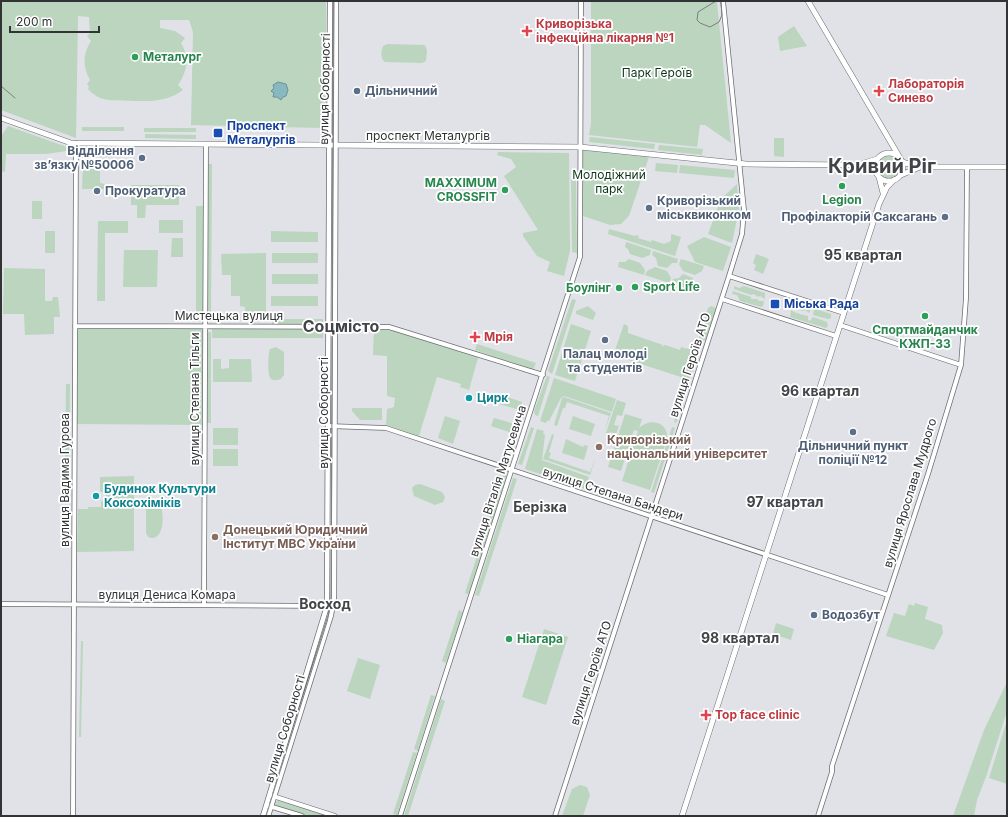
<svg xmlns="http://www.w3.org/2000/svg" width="1008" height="817" font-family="Inter,sans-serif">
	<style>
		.green { fill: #bbd5bf }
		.water { fill: #87b9c0; stroke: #6e9196 }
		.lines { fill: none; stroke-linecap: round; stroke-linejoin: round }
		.tertiary-casing { stroke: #6b6d71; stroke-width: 5.5 }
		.secondary-casing { stroke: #6b6d71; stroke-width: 6 }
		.primary-casing { stroke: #6b6d71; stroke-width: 6 }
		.tertiary { stroke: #fff; stroke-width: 4 }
		.secondary { stroke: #fff; stroke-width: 4.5 }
		.primary { stroke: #fff; stroke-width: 5 }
		.tram { stroke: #7c7e81; stroke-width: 1 }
		.health-dot { fill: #e0444e; stroke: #fff; stroke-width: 1.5 }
		.leisure-dot { fill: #2e9e5b; stroke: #fff; stroke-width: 1.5 }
		.service-dot { fill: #5c6f8a; stroke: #fff; stroke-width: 1.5 }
		.transit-dot { fill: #1a4fb4; stroke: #fff; stroke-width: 1.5 }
		.culture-dot { fill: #0f9aa8; stroke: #fff; stroke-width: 1.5 }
		.education-dot { fill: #8d6e63; stroke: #fff; stroke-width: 1.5 }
		.labels { text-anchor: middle; stroke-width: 3.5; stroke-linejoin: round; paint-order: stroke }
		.health-label { font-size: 12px; font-weight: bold; fill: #be3a42; stroke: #fff; text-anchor: start }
		.leisure-label { font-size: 12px; font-weight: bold; fill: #27864d; stroke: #fff; text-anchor: start }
		.park-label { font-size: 12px; fill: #0d3519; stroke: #fff }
		.street-label { font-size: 12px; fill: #323335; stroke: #fff }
		.service-label { font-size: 12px; font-weight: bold; fill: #4e5e75; stroke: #fff; text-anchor: start }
		.transit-label { font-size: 12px; font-weight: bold; fill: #164399; stroke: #fff; text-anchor: start }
		.culture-label { font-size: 12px; font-weight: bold; fill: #0d838f; stroke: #fff; text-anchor: start }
		.education-label { font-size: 12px; font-weight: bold; fill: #785e54; stroke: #fff; text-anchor: start }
		.quarter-label { font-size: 14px; font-weight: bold; fill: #434448; stroke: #fff }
		.district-label { font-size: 16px; font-weight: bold; fill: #434448; stroke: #fff }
		.town-label { font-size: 20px; font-weight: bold; fill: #434448; stroke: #fff }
	</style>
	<rect width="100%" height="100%" fill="#e0e2e7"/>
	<path class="green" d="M1,1H326V128L191,125L193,32L189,20H160V28L175,31L185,38L181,43C190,57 187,72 178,85L183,90C163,106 133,100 109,100C100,99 93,95 88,89L89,87L87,84L90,80C83,67 82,55 91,41L87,36L90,33L89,17L78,16L76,138L1,110Z
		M591,1L717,2L731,143L705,125H700L697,147L589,135L591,123Z
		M794,26L807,46L780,51L778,37Z
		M387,44L425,45L427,51L426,61L422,63L385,62C380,58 381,52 383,46Z
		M8,126L67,147L66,151L46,154H6L5,172L1,171V136Z
		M82,127H124V131H82Z
		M144,128H196V132H144Z
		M145,134L196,135V139L145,138Z
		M590,137L655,144L654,149L589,142Z
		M774,138H784V157L774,156Z
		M659,145L703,149L702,155L658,150Z
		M580,147L650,154L629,216L621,224L610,225L580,215Z
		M84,151L125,152V157L84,156Z
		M498,152L569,153L570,251L564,276L547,271L550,262L537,256L523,236V233L538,230L504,176L516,167L511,159L497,155Z
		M877 167a12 12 0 1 1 24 0a12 12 0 1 1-24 0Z
		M656,163L678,165L677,173L655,171Z
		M208,164H212L211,318H207Z
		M83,165H105V169L100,170V183L105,184V189H82Z
		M680,165L735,170L734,178L679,173Z
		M571,179L576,181L577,253L572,252Z
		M737,184L739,209L732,243L708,234L721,199Z
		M131,185H179V205H146L145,218H137V205H131Z
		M32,201H42V219H32Z
		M196,206H203V317H196Z
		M159,220H183V233H159Z
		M98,221H128V233H105V301H97Z
		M609,229L635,236L636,235L639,236L638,238L651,242L652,240L664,244L671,241V234L681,237L675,256L608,234Z
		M45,231H55V253H45Z
		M271,231L318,232V242H271Z
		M704,237L731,247L723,271L695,262L687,246Z
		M172,238H183V257H171Z
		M626,242L651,250L650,255L642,258L630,254L628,249L625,247Z
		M124,250H158L157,287H123Z
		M653,251L678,259L677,263H672L667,268L658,266L656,258L652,255Z
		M266,253V312H245V307L240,306V296H231V275H222L221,254Z
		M272,253H318V263H272Z
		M756,254L769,259L763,274L754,270L756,265L753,263Z
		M629,259L640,263L645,270L644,275L618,267L619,262H625Z
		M681,259L704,266L702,271L695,275L683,271L679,264Z
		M655,267L667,271L671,278L669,283L645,275L647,271Z
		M4,268L45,269V301H52L53,297H58L60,317H54V334L25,335L24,314H3Z
		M272,274H318V284H272Z
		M683,274L693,278V282L697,287L696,291L672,284L673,279L679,278Z
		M734,286L739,288L744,286L765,293V299L760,296L758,297L754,294L751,295L734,289Z
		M733,291L751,297V299H757L759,301H764L763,306L761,307L740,301L737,295L732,294Z
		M271,296H318V306H271Z
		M572,299L576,300L552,374L548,371Z
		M795,302L831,314V318L828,319L813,315L814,310L811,309L809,313L805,310L802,311L798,308H792Z
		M588,306L596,313L593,320L576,314V311Z
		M711,306L716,308V311L706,340L701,341L699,337L708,308Z
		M791,310L796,313L808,316V320L810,321L813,317L827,322L828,326L826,328L790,317Z
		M272,319H323V324H272Z
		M571,324L591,331L575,381L555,375Z
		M624,324L628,326V333L663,345H661L662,346L665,345L680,350L681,347L689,349L695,342L701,345L676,423L674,422L687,379L607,353L608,351L614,353Z
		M75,326H205V425L75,424Z
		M212,329H323V338H212Z
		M374,329L398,331L479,354L469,390L460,387L461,384L437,377L419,436L386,425L387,409L394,407L395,398L387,396V356L373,355Z
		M207,332H211V423H207Z
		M477,344L536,363L533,370L475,350Z
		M276,347L284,352V375L281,379C278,380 273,381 271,379C267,376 268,353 270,349Z
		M213,359H221V369L229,368V359H251L252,382H213Z
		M547,376L550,377L538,416L535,415L534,411Z
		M554,378L616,399L612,412L564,396L561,398L549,421H547L546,423L540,421Z
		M66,384H70L69,466H65Z
		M501,395L522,402L520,410L499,404Z
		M564,397L611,413L604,433L609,416L567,402L565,408H563L557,426L554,425L562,398Z
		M617,400L626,403L622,416L617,415L614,425L619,426L616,434L610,432L609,434L606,433Z
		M352,408H382V420H360L352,411Z
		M625,414L642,419L639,428C650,417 669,422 667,439L650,490L622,481L638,431L634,430L621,471L608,467Z
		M445,416L460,421L453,444L438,438Z
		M573,416L595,424L591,436L569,429Z
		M494,418L515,424L512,433L491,426Z
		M531,427L534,428L522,465L518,464Z
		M672,427L675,428L654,493L651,492Z
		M213,428H238V445H213Z
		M537,429L544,431L543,434L545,435L542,460L589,477L585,489L525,469Z
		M552,434L554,435L549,452L551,453L549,458L590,472L596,457L590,475L543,459Z
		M566,439L583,447L584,445L588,446L584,460L562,453Z
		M213,449H238V466H213Z
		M504,474L508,476L484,548L480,547Z
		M134,476V551L77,552L78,509H88V507H101V502L104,500L106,496L104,493L100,491V477Z
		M513,478L517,479L479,596L475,595Z
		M420,484L442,492L445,497L443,502L435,505L414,496L412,488L415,485Z
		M151,500H158C165,508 166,544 148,537L146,533V505Z
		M479,550L483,552L469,594L465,593Z
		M915,603L928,607L925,619L942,625L943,633L934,650L886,636L894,613L905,616L909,604L914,606Z
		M459,610L463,612L446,663L442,661Z
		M776,623L794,629L791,640L773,634Z
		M544,629L568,637L546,705L522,697Z
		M81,641H83L81,737H79Z
		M358,658L380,665L370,699L347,691Z
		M1007,682V711L986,777L977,800L974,816H953L984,730Z
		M431,695L435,696L418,751L414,749Z
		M441,699L445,701L408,816H404Z
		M1007,720V784L989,778Z
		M413,752L417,753L397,815L393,814Z
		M580,785L587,787L590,795L583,816H562L572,789Z
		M279,800L328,816H306L276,806L275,802Z"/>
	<path class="water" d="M278,82L286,84L288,90L286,96L283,97L281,100L277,97H273L274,93L271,91L274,88L273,85Z"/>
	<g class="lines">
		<defs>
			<path id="tertiary" d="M729,276L844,313
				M722,299L836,336
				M840,325L961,365
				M75,326L389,327L543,375
				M328,426L386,428L888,595
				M1,604L328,606
				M204,605L206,144
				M273,796L335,816
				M269,806L302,816
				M73,816L76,143
				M400,816L580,257L581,1
				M555,816L729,276L742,234L744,210L723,1
				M818,816L832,772V766L928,474L961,365L966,298L967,167"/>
			<path id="secondary" d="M263,816L327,606L330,1
				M268,816L331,615L334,597L336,1"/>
			<path id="primary" d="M808,1L900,158
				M1,118L71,143L580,147L746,164L858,165L877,159
				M875 167a14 14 0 1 1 28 0a14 14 0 1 1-28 0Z
				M902,162L919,167
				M861,166L876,172
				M901,175L920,167H1007
				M879,177L883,193
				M682,816L879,204L887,187L894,180"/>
		</defs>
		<use href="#tertiary" class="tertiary-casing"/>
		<use href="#secondary" class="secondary-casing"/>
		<use href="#primary" class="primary-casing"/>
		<use href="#tertiary" class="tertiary"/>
		<use href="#secondary" class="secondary"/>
		<use href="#primary" class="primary"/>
		<path class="tram" d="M716,1L698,12L697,20L700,23L710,27L719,22L722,15L721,1
			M1,86L15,98
			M266,816L327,622L331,604L334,1"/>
	</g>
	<g class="health-dot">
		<path d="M525 25h4v4h4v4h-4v4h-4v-4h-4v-4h4z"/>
		<path d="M877 85h4v4h4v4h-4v4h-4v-4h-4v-4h4z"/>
		<path d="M473 331h4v4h4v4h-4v4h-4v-4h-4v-4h4z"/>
		<path d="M704 709h4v4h4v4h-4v4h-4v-4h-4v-4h4z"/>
	</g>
	<g class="leisure-dot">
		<circle cx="135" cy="57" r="4"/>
		<circle cx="842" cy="186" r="4"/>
		<circle cx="505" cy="190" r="4"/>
		<circle cx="635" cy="287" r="4"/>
		<circle cx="619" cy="288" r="4"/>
		<circle cx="925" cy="316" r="4"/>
		<circle cx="509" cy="639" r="4"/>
	</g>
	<g class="service-dot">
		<circle cx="357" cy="91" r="4"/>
		<circle cx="142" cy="158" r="4"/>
		<circle cx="97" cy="191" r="4"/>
		<circle cx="649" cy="208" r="4"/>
		<circle cx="945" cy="217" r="4"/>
		<circle cx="605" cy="340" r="4"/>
		<circle cx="853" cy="432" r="4"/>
		<circle cx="814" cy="615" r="4"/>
	</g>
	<g class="transit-dot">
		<rect x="213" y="128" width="10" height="10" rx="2"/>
		<rect x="770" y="299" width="10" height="10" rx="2"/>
	</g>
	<g class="culture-dot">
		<circle cx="469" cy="398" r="4"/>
		<circle cx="96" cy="496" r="4"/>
	</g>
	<g class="education-dot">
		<circle cx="599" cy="447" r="4"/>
		<circle cx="215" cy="537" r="4"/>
	</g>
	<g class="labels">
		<g class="health-label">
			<text x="536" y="28">Криворізька<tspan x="536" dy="14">інфекційна лікарня №1</tspan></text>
			<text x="888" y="88">Лабораторія<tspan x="888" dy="14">Синево</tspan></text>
			<text x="484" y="341">Мрія</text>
			<text x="715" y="719">Top face clinic</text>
		</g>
		<g class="leisure-label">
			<text x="143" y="61">Металург</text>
			<text x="497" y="187" text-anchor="end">MAXXIMUM<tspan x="497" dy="14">CROSSFIT</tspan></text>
			<text x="842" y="204" text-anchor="middle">Legion</text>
			<text x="643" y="291">Sport Life</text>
			<text x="611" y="292" text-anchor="end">Боулінг</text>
			<text x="925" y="334" text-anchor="middle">Спортмайданчик<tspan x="925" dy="14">КЖП-33</tspan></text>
			<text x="517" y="643">Ніагара</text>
		</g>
		<g class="park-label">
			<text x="657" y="77">Парк Героїв</text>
			<text x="609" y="179">Молодіжний<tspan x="609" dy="14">парк</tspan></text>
		</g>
		<g class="street-label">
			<text transform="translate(325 89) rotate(-89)" y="4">вулиця Соборності</text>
			<text x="428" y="140">проспект Металургів</text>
			<text x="229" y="320">Мистецька вулиця</text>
			<text transform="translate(690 365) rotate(-72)" y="4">вулиця Героїв АТО</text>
			<text transform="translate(195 399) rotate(-90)" y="4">вулиця Степана Тільги</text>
			<text transform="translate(324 413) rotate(-90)" y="4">вулиця Соборності</text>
			<text transform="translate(65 480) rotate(-90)" y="4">вулиця Вадима Гурова</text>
			<text transform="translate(498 481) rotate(-72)" y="4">вулиця Віталія Матусевича</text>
			<text transform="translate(910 493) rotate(-73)" y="4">вулиця Ярослава Мудрого</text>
			<text transform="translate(613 494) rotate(18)" y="4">вулиця Степана Бандери</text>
			<text x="167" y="599">вулиця Дениса Комара</text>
			<text transform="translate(591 673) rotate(-72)" y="4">вулиця Героїв АТО</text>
			<text transform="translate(285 729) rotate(-73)" y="4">вулиця Соборності</text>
		</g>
		<g class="service-label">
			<text x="365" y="95">Дільничний</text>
			<text x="134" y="155" text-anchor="end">Відділення<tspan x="134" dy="14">зв’язку №50006</tspan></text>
			<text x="105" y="195">Прокуратура</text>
			<text x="657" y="205">Криворізький<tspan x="657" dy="14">міськвиконком</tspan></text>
			<text x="937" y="221" text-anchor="end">Профілакторій Саксагань</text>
			<text x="605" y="358" text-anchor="middle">Палац молоді<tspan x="605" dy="14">та студентів</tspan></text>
			<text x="853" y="450" text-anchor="middle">Дільничний пункт<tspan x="853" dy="14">поліції №12</tspan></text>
			<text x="822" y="619">Водозбут</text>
		</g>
		<g class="transit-label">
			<text x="227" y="130">Проспект<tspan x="227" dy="14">Металургів</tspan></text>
			<text x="784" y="308">Міська Рада</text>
		</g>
		<g class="culture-label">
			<text x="477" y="402">Цирк</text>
			<text x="104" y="493">Будинок Культури<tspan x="104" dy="14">Коксохіміків</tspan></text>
		</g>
		<g class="education-label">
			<text x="607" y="444">Криворізький<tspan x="607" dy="14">національний університет</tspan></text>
			<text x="223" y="534">Донецький Юридичний<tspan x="223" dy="14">Інститут МВС України</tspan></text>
		</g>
		<g class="quarter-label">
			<text x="863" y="260">95 квартал</text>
			<text x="820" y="396">96 квартал</text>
			<text x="785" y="507">97 квартал</text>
			<text x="540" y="512">Берізка</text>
			<text x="325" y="609">Восход</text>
			<text x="740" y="643">98 квартал</text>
		</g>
		<g class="district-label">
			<text x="341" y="332">Соцмісто</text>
		</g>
		<g class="town-label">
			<text x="882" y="173">Кривий Ріг</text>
		</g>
	</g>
	<rect width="1008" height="817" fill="none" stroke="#323335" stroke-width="4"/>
	<path d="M10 26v6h89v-6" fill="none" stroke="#323335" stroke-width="2"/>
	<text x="16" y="26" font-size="12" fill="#323335" stroke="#ffffff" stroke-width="3" paint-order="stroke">200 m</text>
</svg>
